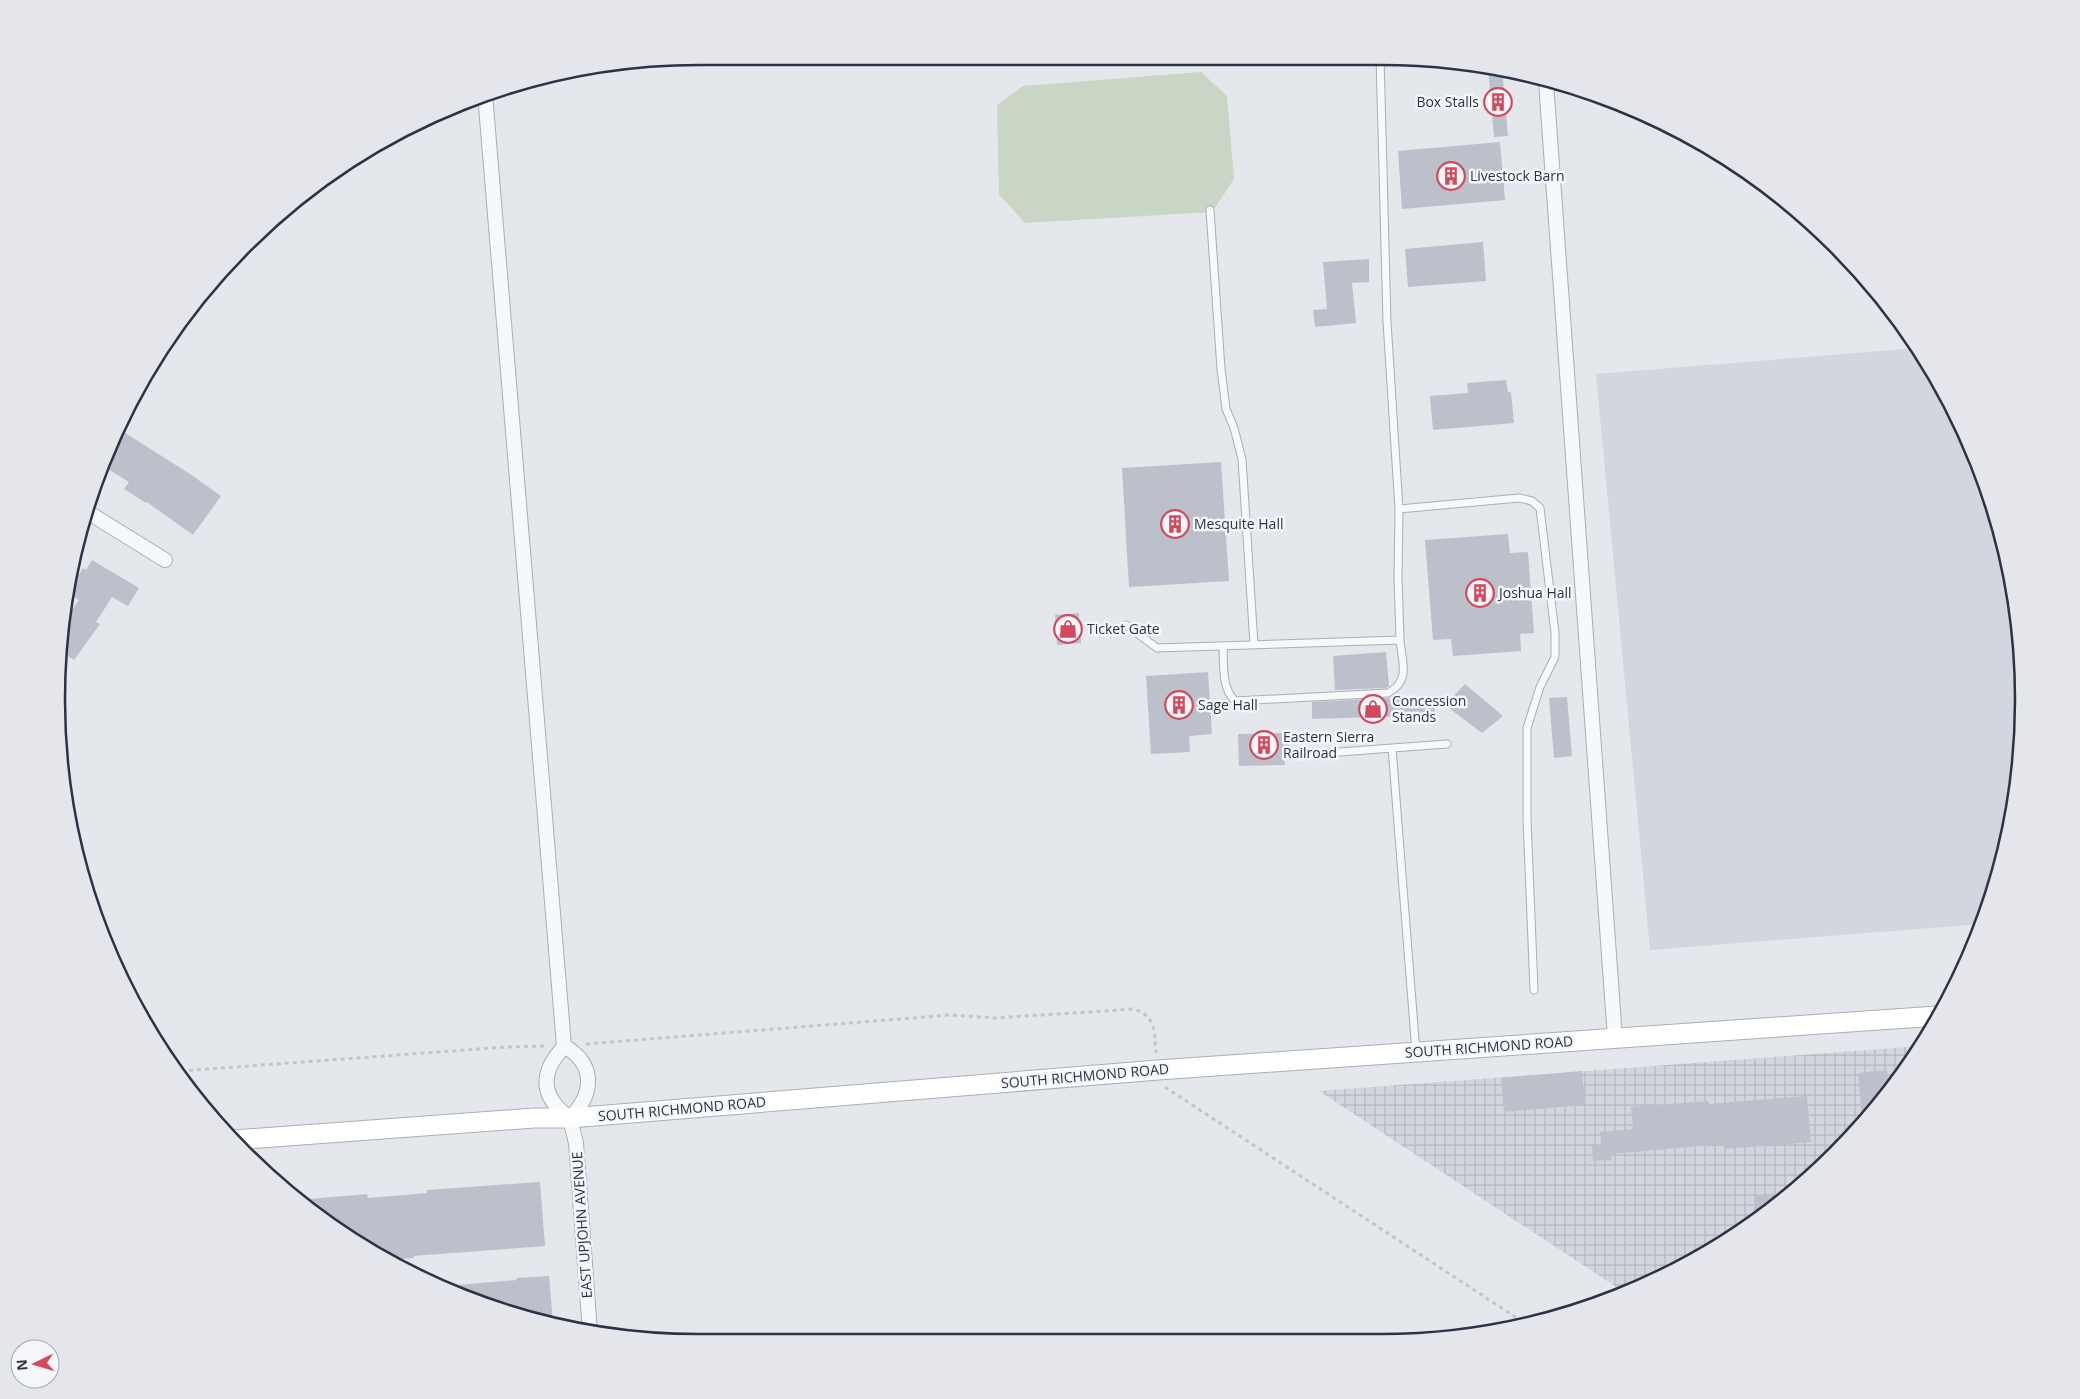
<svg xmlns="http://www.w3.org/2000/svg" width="2080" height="1399" font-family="'Open Sans',sans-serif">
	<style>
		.built { fill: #d2d6de }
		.industrial { fill: url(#industrial-grid) }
		.grass { fill: #c9d6c5 }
		.building { fill: #bbc0ca }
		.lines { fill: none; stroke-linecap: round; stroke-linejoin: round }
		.lane-casing { stroke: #a9aeb7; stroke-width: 9 }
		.street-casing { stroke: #a9aeb7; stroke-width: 16 }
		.secondary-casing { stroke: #a9aeb7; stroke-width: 21 }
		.path { stroke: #c2c5cb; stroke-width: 3; stroke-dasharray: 4 4; stroke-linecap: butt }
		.lane { stroke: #f7f8fa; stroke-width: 7 }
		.street { stroke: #f7f8fa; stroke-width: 14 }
		.secondary { stroke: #fff; stroke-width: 19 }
		.labels { text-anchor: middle; stroke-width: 5; stroke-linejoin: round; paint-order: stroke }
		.poi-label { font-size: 14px; fill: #2b3445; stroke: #f4f6f9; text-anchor: start }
		.street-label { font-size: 14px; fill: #2b3445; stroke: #f4f6f9 }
		.rim { fill: none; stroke: #2b3445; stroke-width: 2.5 }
	</style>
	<defs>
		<pattern id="industrial-grid" width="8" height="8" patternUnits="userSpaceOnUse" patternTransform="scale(1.25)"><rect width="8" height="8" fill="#d2d6de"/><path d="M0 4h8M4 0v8" fill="none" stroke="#b4b8c0"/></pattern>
	</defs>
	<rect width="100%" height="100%" fill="#e4e7ec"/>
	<path class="built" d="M1918,348L1975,453L2011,574L2024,699L2011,825L1981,924L1650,950L1596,374Z"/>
	<path class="industrial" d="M1921,1046L1915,1057L1836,1154L1738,1234L1627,1294L1319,1091Z"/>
	<path class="grass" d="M1201,72L1227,96L1234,179L1212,212L1025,223L999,194L997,105L1023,86Z"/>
	<path class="building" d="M1488,67L1502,68L1508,136L1494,137Z
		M1500,142L1505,200L1402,209L1398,151Z
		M1483,242L1486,281L1408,287L1405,249Z
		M1369,259V282L1352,283L1356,323L1315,327L1313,310L1327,309L1323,262Z
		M1506,380L1508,392H1511L1514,423L1433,430L1430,396L1468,393L1467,383Z
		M119,429L190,474L221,496L193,535L147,502L146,503L124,489L129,482L101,465L105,454Z
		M1221,462L1229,581L1129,587L1122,468Z
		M1508,534L1510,553L1528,552L1534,633L1520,634L1521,651L1453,656L1451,639L1433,640L1425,540Z
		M92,560L139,588L128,606L112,597L96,622L100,624L74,660L59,650L63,623L79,600L68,593V592L83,568L86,570Z
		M1079,613L1081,643L1057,645L1055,615Z
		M1386,652L1389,686L1386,688L1335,690L1333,656Z
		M1208,672L1212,734L1189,736L1190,752L1151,754L1146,676Z
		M1465,684L1503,716L1482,733L1445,705Z
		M1567,697L1572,756L1554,758L1549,698Z
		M1390,698V700L1434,699L1435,715L1312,719V702Z
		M1289,733L1290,756H1284L1285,765L1239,766L1238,734Z
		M1887,1070L1889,1089L1862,1122L1858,1073Z
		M1582,1071L1585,1105L1504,1112L1501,1078Z
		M1807,1096L1811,1142L1724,1149V1144L1611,1154L1612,1160L1593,1161L1592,1146L1601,1145L1600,1132L1633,1129L1631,1107L1709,1101V1104Z
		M540,1182L545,1246L413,1256L414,1258L388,1260L308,1210L297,1200L367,1194L368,1198L427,1193V1190Z
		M1788,1193L1760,1216L1756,1219L1755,1196Z
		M549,1276L553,1323L444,1286L517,1280L516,1278Z"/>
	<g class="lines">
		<defs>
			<path id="lane" d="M1210,210L1221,369L1226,409L1234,428L1242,459L1254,644
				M1399,509L1519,498L1532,501L1540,508L1555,633V657L1540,687L1527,728V819L1534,990
				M1126,625L1157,648L1400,640L1398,577L1399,509L1387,322L1380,56
				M1223,646C1224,663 1221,688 1235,701L1388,693C1411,681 1402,662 1400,640
				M1392,748L1447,744
				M1314,754L1392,748L1416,1052"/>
			<path id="street" d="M1546,82L1615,1038
				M485,94L564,1046C559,1053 552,1060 549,1069C541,1090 553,1106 570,1118
				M86,511L165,560
				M564,1046C596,1064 594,1094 570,1118
				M570,1118L576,1143L590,1332"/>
			<path id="secondary" d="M234,1140L534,1118H570L1158,1070L1937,1016"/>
		</defs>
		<use href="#lane" class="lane-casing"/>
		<use href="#street" class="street-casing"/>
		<use href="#secondary" class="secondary-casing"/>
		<path class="path" d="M586,1044L925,1017L948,1015L995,1018L1134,1009C1157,1017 1154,1032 1156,1053
			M181,1071L506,1047L545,1046
			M1165,1087L1526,1324"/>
		<use href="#lane" class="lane"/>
		<use href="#street" class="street"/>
		<use href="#secondary" class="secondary"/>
	</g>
	<defs>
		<symbol id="building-ring" viewBox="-11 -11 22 22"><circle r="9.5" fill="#f4f6f9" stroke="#d1495b" stroke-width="1.5"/><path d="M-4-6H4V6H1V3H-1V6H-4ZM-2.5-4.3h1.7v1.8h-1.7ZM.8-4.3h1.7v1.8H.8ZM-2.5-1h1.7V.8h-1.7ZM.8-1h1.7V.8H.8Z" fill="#d1495b"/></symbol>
		<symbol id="shop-ring" viewBox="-11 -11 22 22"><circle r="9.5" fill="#f4f6f9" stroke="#d1495b" stroke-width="1.5"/><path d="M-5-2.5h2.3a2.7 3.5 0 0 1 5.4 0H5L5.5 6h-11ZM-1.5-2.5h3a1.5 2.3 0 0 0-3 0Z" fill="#d1495b"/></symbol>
	</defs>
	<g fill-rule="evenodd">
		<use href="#building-ring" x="1482" y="86" width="32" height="32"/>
		<use href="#building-ring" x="1435" y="160" width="32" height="32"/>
		<use href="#building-ring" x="1159" y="508" width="32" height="32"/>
		<use href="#building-ring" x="1464" y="577" width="32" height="32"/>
		<use href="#shop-ring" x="1052" y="613" width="32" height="32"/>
		<use href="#building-ring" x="1163" y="689" width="32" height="32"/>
		<use href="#shop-ring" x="1357" y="693" width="32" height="32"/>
		<use href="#building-ring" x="1248" y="729" width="32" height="32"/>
	</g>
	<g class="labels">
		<g class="poi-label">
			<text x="1479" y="107" text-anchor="end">Box Stalls</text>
			<text x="1470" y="181">Livestock Barn</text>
			<text x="1194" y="529">Mesquite Hall</text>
			<text x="1499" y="598">Joshua Hall</text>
			<text x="1087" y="634">Ticket Gate</text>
			<text x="1392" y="706">Concession<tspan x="1392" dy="16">Stands</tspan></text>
			<text x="1198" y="710">Sage Hall</text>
			<text x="1283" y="742">Eastern Sierra<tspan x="1283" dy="16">Railroad</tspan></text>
		</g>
		<g class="street-label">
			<text transform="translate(1489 1047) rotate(-4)" y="5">SOUTH RICHMOND ROAD</text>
			<text transform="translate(1085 1076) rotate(-5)" y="5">SOUTH RICHMOND ROAD</text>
			<text transform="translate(682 1109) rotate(-5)" y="5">SOUTH RICHMOND ROAD</text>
			<text transform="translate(582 1225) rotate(-94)" y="5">EAST UPJOHN AVENUE</text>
		</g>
	</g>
	<path d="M0 0H2080V1399H0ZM699 65H1381A634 634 0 0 1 2015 699V700A634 634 0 0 1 1381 1334H699A634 634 0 0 1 65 700V699A634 634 0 0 1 699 65Z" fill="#e4e6eb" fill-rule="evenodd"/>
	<path class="rim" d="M699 65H1381A634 634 0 0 1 2015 699V700A634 634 0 0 1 1381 1334H699A634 634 0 0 1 65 700V699A634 634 0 0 1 699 65Z"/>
	<g transform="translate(35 1364) rotate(265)"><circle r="24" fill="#f4f6f9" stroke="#a4a8b1"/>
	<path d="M0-4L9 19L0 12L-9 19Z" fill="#d1495b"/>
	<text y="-8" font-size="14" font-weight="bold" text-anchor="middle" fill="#2b3445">N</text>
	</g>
</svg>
